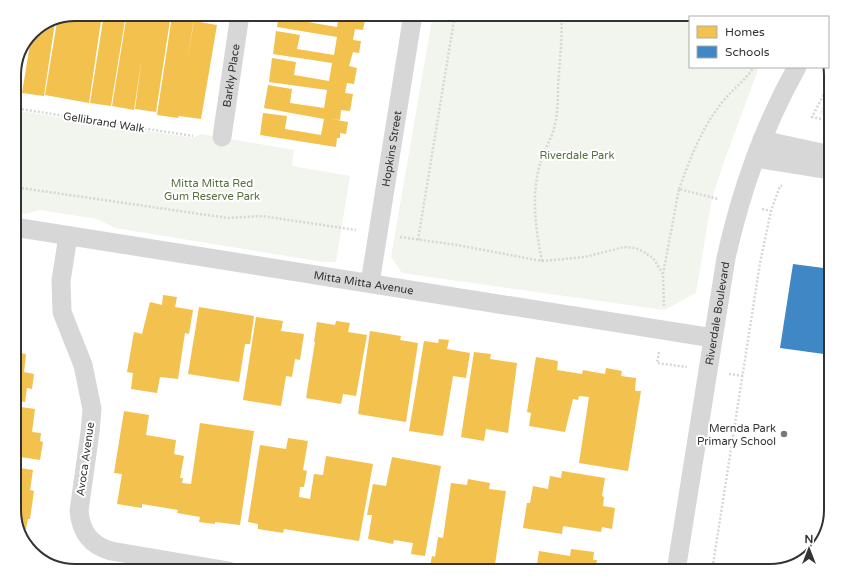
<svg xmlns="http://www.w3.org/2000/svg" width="845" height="585" font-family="'Varela Round',sans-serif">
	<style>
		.green { fill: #f1f5ed }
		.homes { fill: #f2c14e }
		.schools { fill: #3f88c5 }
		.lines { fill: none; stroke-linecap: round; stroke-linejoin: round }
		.path { stroke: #d6d6d6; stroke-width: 2.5; stroke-dasharray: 2 2; stroke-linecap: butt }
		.street { stroke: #d7d7d7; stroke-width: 19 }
		.poi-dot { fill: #7a7a7a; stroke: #fff; stroke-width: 1.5 }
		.labels { text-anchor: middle; stroke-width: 4; stroke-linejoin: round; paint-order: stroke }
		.street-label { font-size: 11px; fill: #333; stroke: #fff }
		.park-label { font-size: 11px; fill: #56703f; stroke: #fff }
		.poi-label { font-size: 11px; fill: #333; stroke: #fff; text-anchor: end }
		.rim { fill: none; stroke: #333; stroke-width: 2 }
	</style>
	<rect width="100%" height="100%" fill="#fff"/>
	<path class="green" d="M433,14H770L779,17H690V67H759L724,162L712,198L696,293L664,310L402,273L391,257Z
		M831,90V116L819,114Z
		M14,110L193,138L201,134L294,150L292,166L350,176L336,262H323L115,228L97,219L40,210L26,214L14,213Z"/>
	<path class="homes" d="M75,14H102L89,103L45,95L57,22Z
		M104,14H126L111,106L90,103Z
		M127,14H171L156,112L135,109L142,57L134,110L112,106Z
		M279,14H303L302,21L337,27L339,14H366L363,30L355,29L353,40L361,41L359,53L353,52L349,66L357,68L354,84L347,83L345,93L353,94L350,111L341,110L340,120L332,119L348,122L346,134L340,133V138H337L336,147L260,135L263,113L287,116L285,129L321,135L324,119L264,108L268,85L292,89L290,103L324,108L327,90L269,82L272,58L296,62L294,75L329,81L332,63L273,54L276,31L300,35L297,49L334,55L337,37L277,27Z
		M172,16L194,19L187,62L194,21L217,25L201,119L179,116L178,118L157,115Z
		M55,22L44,96L22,93L32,32Z
		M22,55H23L18,97H14V72Z
		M14,284H17L15,297L20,298L18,311L14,310Z
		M163,295L177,297L175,307L193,310L189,334L185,333L178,379L160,377L157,393L131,389L133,373L127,372L134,332L142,334L150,302L162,305Z
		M199,307L254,316L250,344H245L239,382L188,374Z
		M256,317L283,321L281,331L304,334L300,360L295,359L292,377L286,376L281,406L243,400Z
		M336,321L350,323L348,332L367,335L356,396L343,394L341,404L306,398L315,342H314L317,322L335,325Z
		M370,331L401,336L400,340L418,343L406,422L358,414Z
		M439,339L449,340L447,349L470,353L466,378L453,376L443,436L409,431L424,341L438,343Z
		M14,352L26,354L24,372L34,374L32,389L27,388L25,402L14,400Z
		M474,352L491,354L490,359L517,363L508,433L486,429L484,441L461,437Z
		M536,357L558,361L557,370L582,374L583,370L605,374L606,368L622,371L621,376L636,378L635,391H641L628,471L579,463L589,397L579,396L578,400L573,399L565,432L529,426L531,413L527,412Z
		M14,406L35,409L32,432L41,433L40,441L43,442L40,460L14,456Z
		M124,411L149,415L146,435L176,440L174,454L184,456L180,478H183L182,483L191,484L200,423L254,431L240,525L215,522V524L199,522L200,517L177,513L178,510L142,504V508L117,504L122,474L114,473Z
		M288,438L308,441L303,470L307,471L304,487H300L299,497L310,499L314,474L323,475L326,456L373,464L359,541L284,529L283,533L258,529V524L248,522L260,445L286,449Z
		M392,457L441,466L425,556L411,554L413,543L394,540L393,544L368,539L372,515H367L373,484L386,486Z
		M14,467L33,470L30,490L34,491L30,519H28L26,529L18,528L14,513Z
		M562,471L605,478L602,496L604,497L603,506L615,508L612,529L602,527L601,532L563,526L562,534L523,528L527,503H530L533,486L548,489L550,476L561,478Z
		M468,479L490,483L489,489L506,491L494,571H451V569L430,566L432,556L435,557L438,537L443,538L451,483L467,485Z
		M571,549L594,552L593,560H597L595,571H536L539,551L570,556Z"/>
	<path class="schools" d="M793,264L831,269V355L780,348Z"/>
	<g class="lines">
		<path class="path" d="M831,81L812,117L831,121
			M14,108L193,136
			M14,187L228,218L262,216L356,230
			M679,189C690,159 701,129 721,104C731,90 745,81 754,67
			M762,209L771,211
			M400,237L457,245L542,261L585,257L624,247L635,248L644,252L653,258L663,274L664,307
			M418,240L455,14
			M542,261C535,226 530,189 543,155C547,144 553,136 555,124C559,108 557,91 559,75C560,54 563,35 561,14
			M663,274L679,189L718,199
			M659,352L657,363L687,367
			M729,374L743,376
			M712,571L760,263L771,211L780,186H782"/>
		<g class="street">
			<path id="s1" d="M222,137L240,14"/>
			<path d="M762,140L831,155"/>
			<path d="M755,158L831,170"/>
			<path id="s2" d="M14,227L713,338"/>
			<path d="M68,236L61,281L62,312L83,365L92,409L90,432L79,511C81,532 90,545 111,551L229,571"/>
			<path id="s3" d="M370,283L413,14"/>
			<path id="s4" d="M676,571L726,258C741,191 763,127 797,67"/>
		</g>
	</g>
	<circle class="poi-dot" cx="784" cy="434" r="4"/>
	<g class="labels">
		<g class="street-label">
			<text dy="4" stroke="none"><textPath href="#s1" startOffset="62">Barkly Place</textPath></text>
			<text transform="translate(104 122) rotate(9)" y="4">Gellibrand Walk</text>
			<text dy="4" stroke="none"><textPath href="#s3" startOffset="136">Hopkins Street</textPath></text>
			<text dy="4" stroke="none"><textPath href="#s2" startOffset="354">Mitta Mitta Avenue</textPath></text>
			<text dy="4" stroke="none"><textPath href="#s4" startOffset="261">Riverdale Boulevard</textPath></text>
			<text transform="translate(85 459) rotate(-82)" y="4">Avoca Avenue</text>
		</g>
		<g class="park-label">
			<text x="577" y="159">Riverdale Park</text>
			<text x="212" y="187">Mitta Mitta Red<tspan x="212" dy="13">Gum Reserve Park</tspan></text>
		</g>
		<g class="poi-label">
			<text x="776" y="432">Mernda Park<tspan x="776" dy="13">Primary School</tspan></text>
		</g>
	</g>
	<path d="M0 0H845V585H0ZM75 21H770A54 54 0 0 1 824 75V510A54 54 0 0 1 770 564H75A54 54 0 0 1 21 510V75A54 54 0 0 1 75 21Z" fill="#fff" fill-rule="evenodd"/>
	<path class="rim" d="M75 21H770A54 54 0 0 1 824 75V510A54 54 0 0 1 770 564H75A54 54 0 0 1 21 510V75A54 54 0 0 1 75 21Z"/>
	<rect x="689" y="16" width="140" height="52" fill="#ffffff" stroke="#adadad"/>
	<rect x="697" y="26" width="20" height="12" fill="#f2c14e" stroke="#adadad"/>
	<text x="725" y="36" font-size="12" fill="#333333">Homes</text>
	<rect x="697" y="46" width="20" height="12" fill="#3f88c5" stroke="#adadad"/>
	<text x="725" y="56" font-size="12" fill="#333333">Schools</text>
	<g transform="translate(809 549)" stroke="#ffffff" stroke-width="3" paint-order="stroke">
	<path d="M0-3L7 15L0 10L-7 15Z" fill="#333333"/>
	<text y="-6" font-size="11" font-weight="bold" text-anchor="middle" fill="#333333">N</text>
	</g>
</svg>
